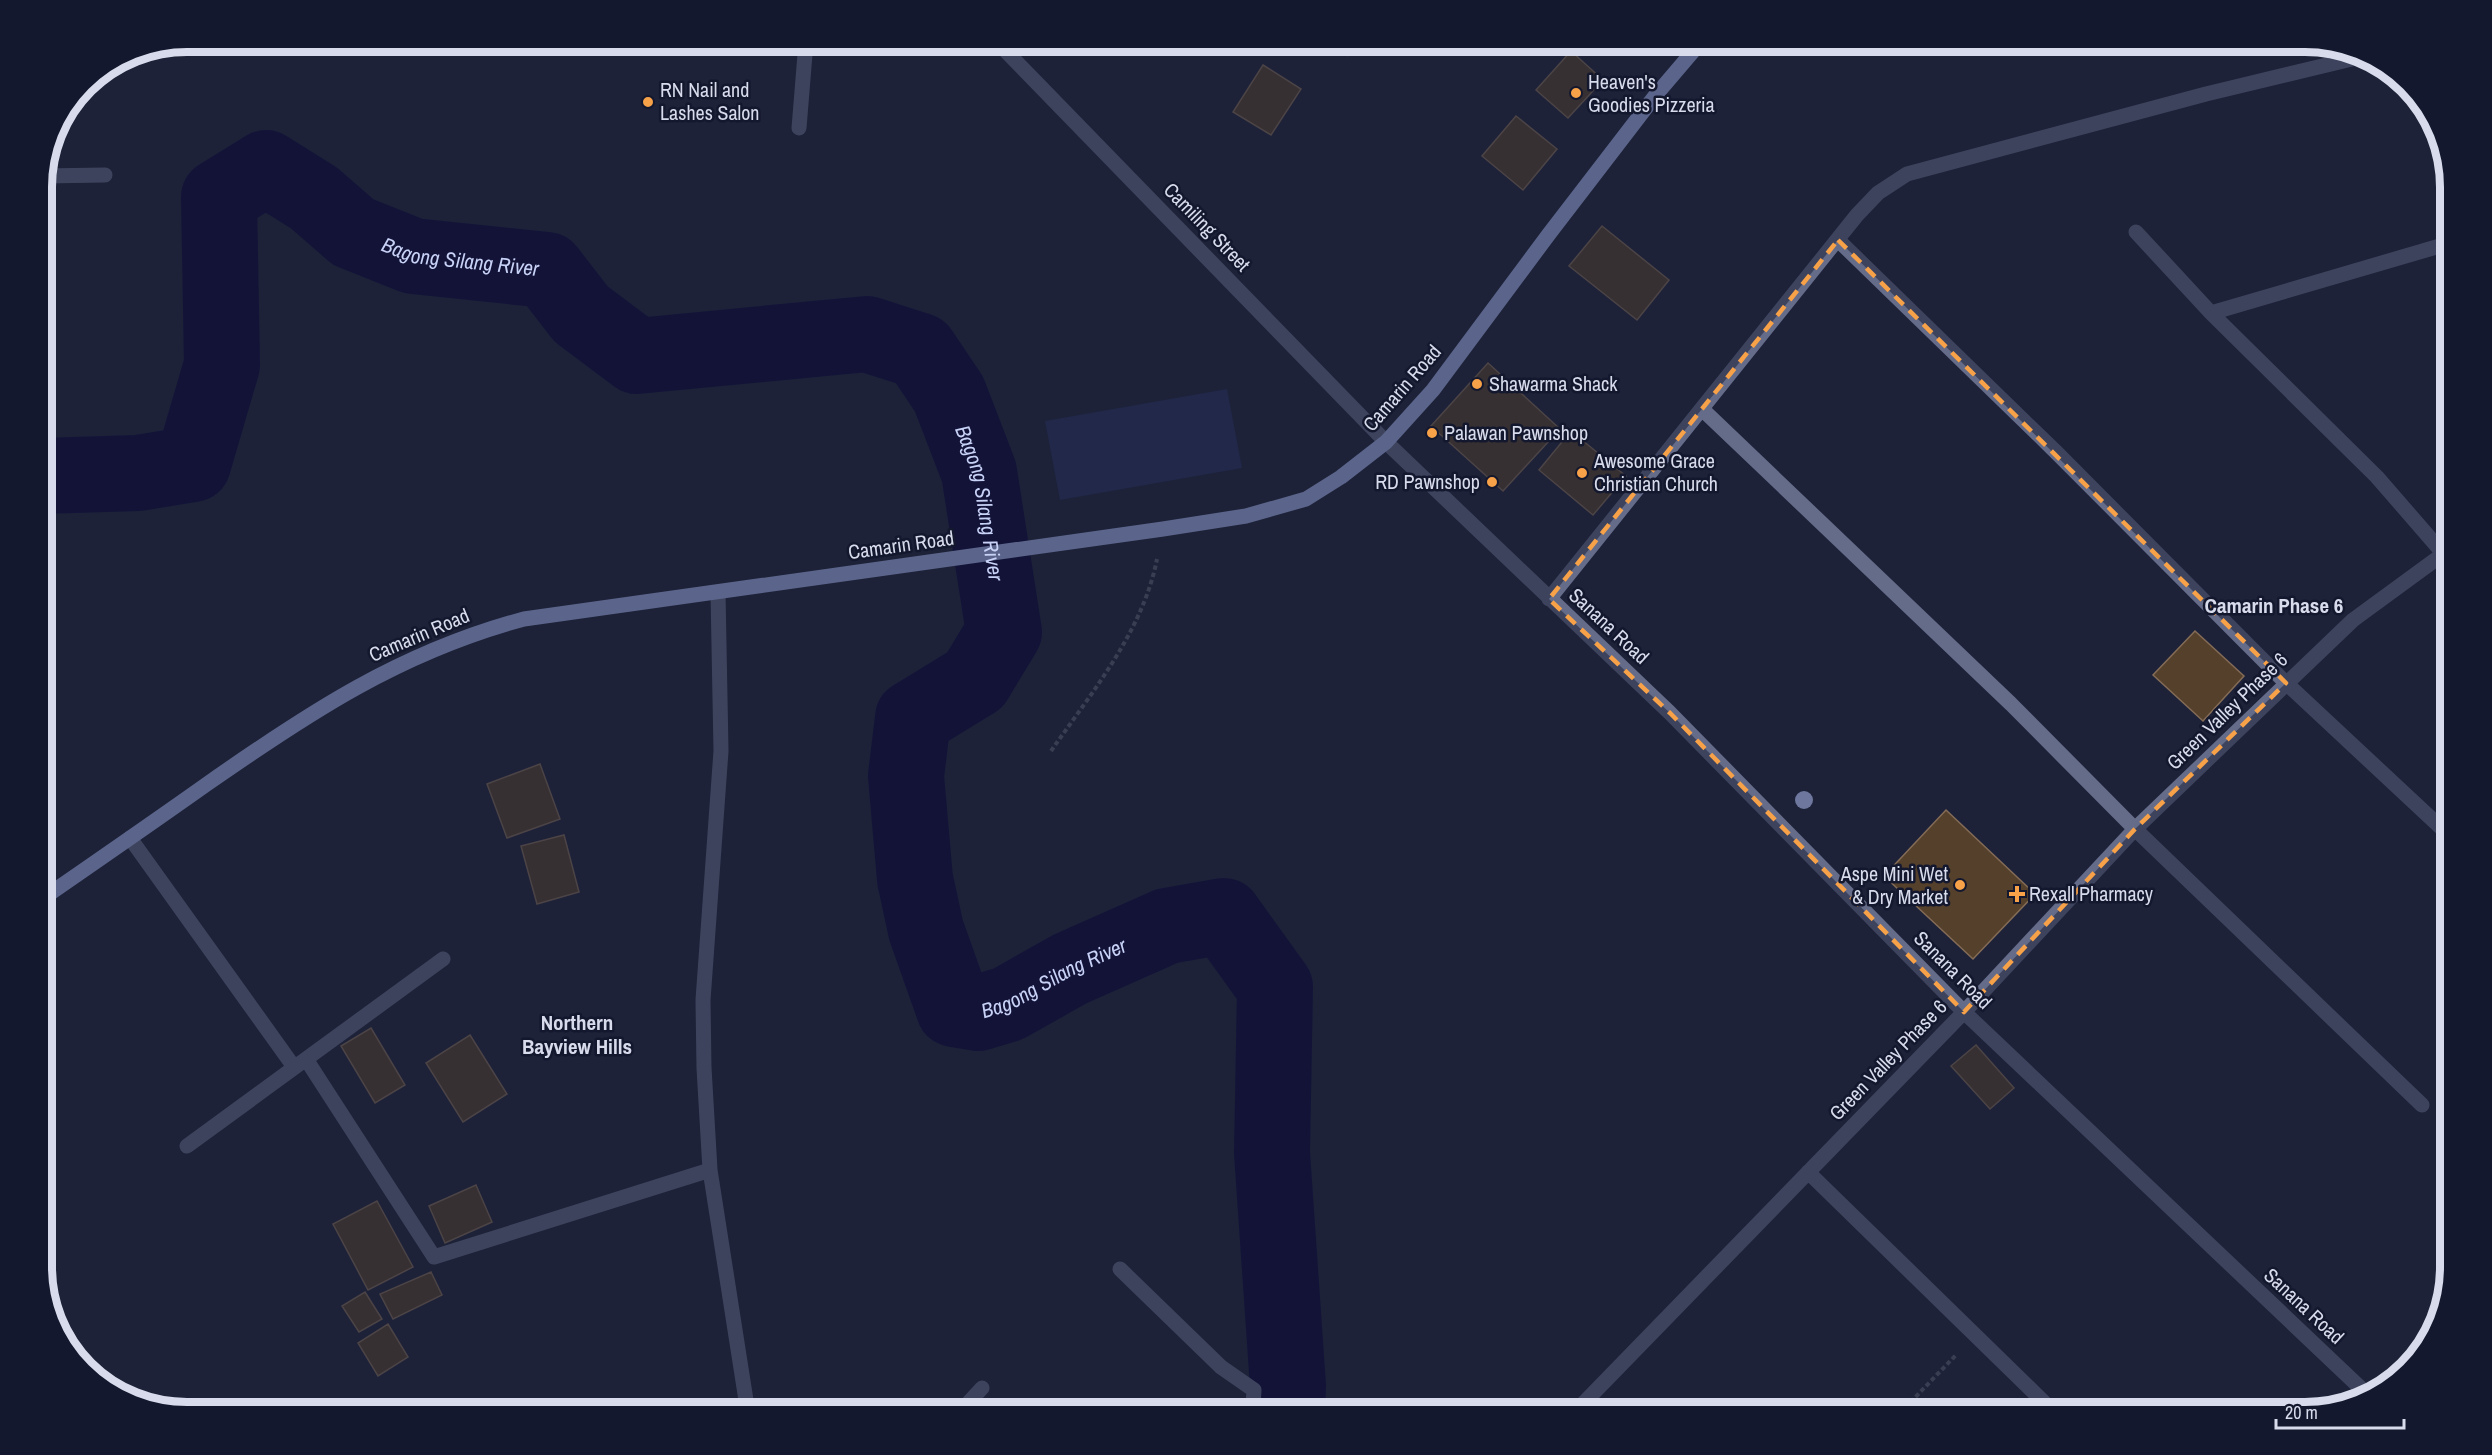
<svg xmlns="http://www.w3.org/2000/svg" width="2492" height="1455" font-family="'Archivo Narrow',sans-serif">
	<style>
		.green { fill: #262f5e }
		.lines { fill: none; stroke-linecap: round; stroke-linejoin: round }
		.river { stroke: #070239; stroke-width: 76 }
		.building { fill: #55402c; stroke: #846c57; stroke-width: 1.5 }
		.path { stroke: #5c6074; stroke-width: 4; stroke-dasharray: 4.5 3; stroke-linecap: butt }
		.minor { stroke: #656c89; stroke-width: 15 }
		.major { stroke: #a7b6f0; stroke-width: 15 }
		.tree { fill: #6e789f }
		.marked { fill: none; stroke: #f7a148; stroke-width: 4.5; stroke-dasharray: 12 8; stroke-linejoin: round }
		.poi-dot { fill: #f7a148; stroke: #14182e; stroke-width: 2 }
		.labels { text-anchor: middle; stroke-width: 5; stroke-linejoin: round; paint-order: stroke }
		.poi-label { font-size: 20px; fill: #d7dbeb; stroke: #14182e; text-anchor: start }
		.street-label { font-size: 20px; fill: #d7dbeb; stroke: #14182e }
		.water-label { font-size: 21px; font-style: italic; fill: #c8d2f7; stroke: #14182e }
		.neighbourhood-label { font-size: 21px; font-weight: bold; fill: #d7dbeb; stroke: #14182e }
		.rim { fill: none; stroke: #d7dbeb; stroke-width: 8 }
	</style>
	<rect width="100%" height="100%" fill="#1d2238"/>
	<path class="green" d="M1227,389L1242,468L1060,500L1045,421Z"/>
	<g class="lines">
		<path class="river" id="s1" d="M42,476L138,473L193,464L222,365L219,197L266,168L314,198L353,232L413,256L547,270L581,314L637,356L867,334L920,351L949,394L979,472L1004,632L975,680L913,718L906,776L915,879L926,930L954,1009L978,1013L1008,1004L1070,969L1167,926L1224,916L1275,987L1272,1153L1288,1386L1287,1413"/>
	</g>
	<path class="building" d="M1571,51L1603,80L1568,118L1536,90Z
		M1263,65L1301,89L1271,135L1233,112Z
		M1516,116L1557,149L1523,190L1482,156Z
		M1602,226L1669,280L1637,320L1569,266Z
		M1488,363L1560,429L1503,491L1431,426Z
		M1571,431L1626,476L1593,515L1539,470Z
		M2195,631L2244,676L2203,721L2153,675Z
		M540,764L560,819L507,838L487,784Z
		M1946,810L2035,894L1973,959L1884,876Z
		M564,835L579,892L537,904L521,846Z
		M371,1028L405,1085L375,1103L341,1046Z
		M470,1035L507,1094L463,1122L426,1063Z
		M1976,1045L2014,1088L1990,1109L1951,1066Z
		M476,1185L492,1222L445,1243L429,1206Z
		M377,1201L413,1267L368,1290L333,1224Z
		M431,1272L442,1295L393,1319L380,1294Z
		M365,1292L382,1319L359,1332L342,1306Z
		M388,1324L408,1357L378,1376L358,1343Z"/>
	<g class="lines">
		<path class="path" d="M1335,42L1349,55
			M1051,751C1092,692 1143,631 1157,559
			M1900,1413L1956,1355"/>
		<path class="minor" d="M997,42L1386,442L1670,713L1964,1012L2369,1396
			M799,128L806,42
			M43,176L105,175
			M2136,232L2211,313L2377,477L2443,553
			M1838,240L2056,452L2286,683L2450,836
			M2211,313L2450,243
			M1702,409L2011,704L2135,829L2422,1105
			M718,592L721,751L703,1000L704,1068L710,1170L748,1413
			M1549,599L1857,215L1878,193L1907,174L2206,94L2360,57
			M130,838L294,1067
			M306,1059L434,1257L710,1170
			M187,1146L443,959
			M1808,1172L2055,1413
			M1120,1269L1221,1367L1254,1390L1253,1407L1249,1413
			M959,1413L982,1388
			M1574,1413L1964,1012L2135,829L2353,620L2450,549"/>
		<path class="major" d="M42,899C97,861 152,823 207,784C310,712 401,652 524,619L1163,529L1246,516L1306,499L1341,477L1386,442L1433,390L1549,234L1655,96L1701,42"/>
	</g>
	<circle class="tree" cx="1804" cy="800" r="9"/>
	<path d="M0 0H2492V1455H0ZM1838,240L2286,683L2135,829L1964,1012L1670,713L1549,599Z" fill="#1d2238" fill-opacity=".55" fill-rule="evenodd"/>
	<path class="marked" d="M1838,240L2286,683L2135,829L1964,1012L1670,713L1549,599Z"/>
	<g class="poi-dot">
		<circle cx="1576" cy="93" r="6"/>
		<circle cx="648" cy="102" r="6"/>
		<circle cx="1477" cy="384" r="6"/>
		<circle cx="1432" cy="433" r="6"/>
		<circle cx="1582" cy="473" r="6"/>
		<circle cx="1492" cy="482" r="6"/>
		<circle cx="1960" cy="885" r="6"/>
		<path d="M2014 885h6v6h6v6h-6v6h-6v-6h-6v-6h6z"/>
	</g>
	<g class="labels">
		<g class="poi-label">
			<text x="1588" y="89">Heaven's<tspan x="1588" dy="23">Goodies Pizzeria</tspan></text>
			<text x="660" y="97">RN Nail and<tspan x="660" dy="23">Lashes Salon</tspan></text>
			<text x="1489" y="391">Shawarma Shack</text>
			<text x="1444" y="440">Palawan Pawnshop</text>
			<text x="1594" y="468">Awesome Grace<tspan x="1594" dy="23">Christian Church</tspan></text>
			<text x="1480" y="489" text-anchor="end">RD Pawnshop</text>
			<text x="1948" y="881" text-anchor="end">Aspe Mini Wet<tspan x="1948" dy="23">&amp; Dry Market</tspan></text>
			<text x="2029" y="901">Rexall Pharmacy</text>
		</g>
		<g class="street-label">
			<text transform="translate(1207 227) rotate(46)" y="7">Camiling Street</text>
			<text transform="translate(1402 388) rotate(-49)" y="7">Camarin Road</text>
			<text transform="translate(901 545) rotate(-8)" y="7">Camarin Road</text>
			<text transform="translate(1609 626) rotate(43)" y="7">Sanana Road</text>
			<text transform="translate(419 635) rotate(-23)" y="7">Camarin Road</text>
			<text transform="translate(2227 711) rotate(-44)" y="7">Green Valley Phase 6</text>
			<text transform="translate(1953 970) rotate(45)" y="7">Sanana Road</text>
			<text transform="translate(1888 1060) rotate(-46)" y="7">Green Valley Phase 6</text>
			<text transform="translate(2304 1306) rotate(43)" y="7">Sanana Road</text>
		</g>
		<g class="water-label">
			<text dy="7" stroke="none"><textPath href="#s1" startOffset="698">Bagong Silang River</textPath></text>
			<text dy="7" stroke="none"><textPath href="#s1" startOffset="1364">Bagong Silang River</textPath></text>
			<text dy="7" stroke="none"><textPath href="#s1" startOffset="2030">Bagong Silang River</textPath></text>
		</g>
		<g class="neighbourhood-label">
			<text x="2274" y="613">Camarin Phase 6</text>
			<text x="577" y="1030">Northern<tspan x="577" dy="24">Bayview Hills</tspan></text>
		</g>
	</g>
	<path d="M0 0H2492V1455H0ZM187 52H2305A135 135 0 0 1 2440 187V1267A135 135 0 0 1 2305 1402H187A135 135 0 0 1 52 1267V187A135 135 0 0 1 187 52Z" fill="#14182e" fill-rule="evenodd"/>
	<path class="rim" d="M187 52H2305A135 135 0 0 1 2440 187V1267A135 135 0 0 1 2305 1402H187A135 135 0 0 1 52 1267V187A135 135 0 0 1 187 52Z"/>
	<path d="M2276 1419v9h128v-9" fill="none" stroke="#d7dbeb" stroke-width="3"/>
	<text x="2285" y="1419" font-size="18" fill="#d7dbeb" stroke="#14182e" stroke-width="4.5" paint-order="stroke">20 m</text>
</svg>
